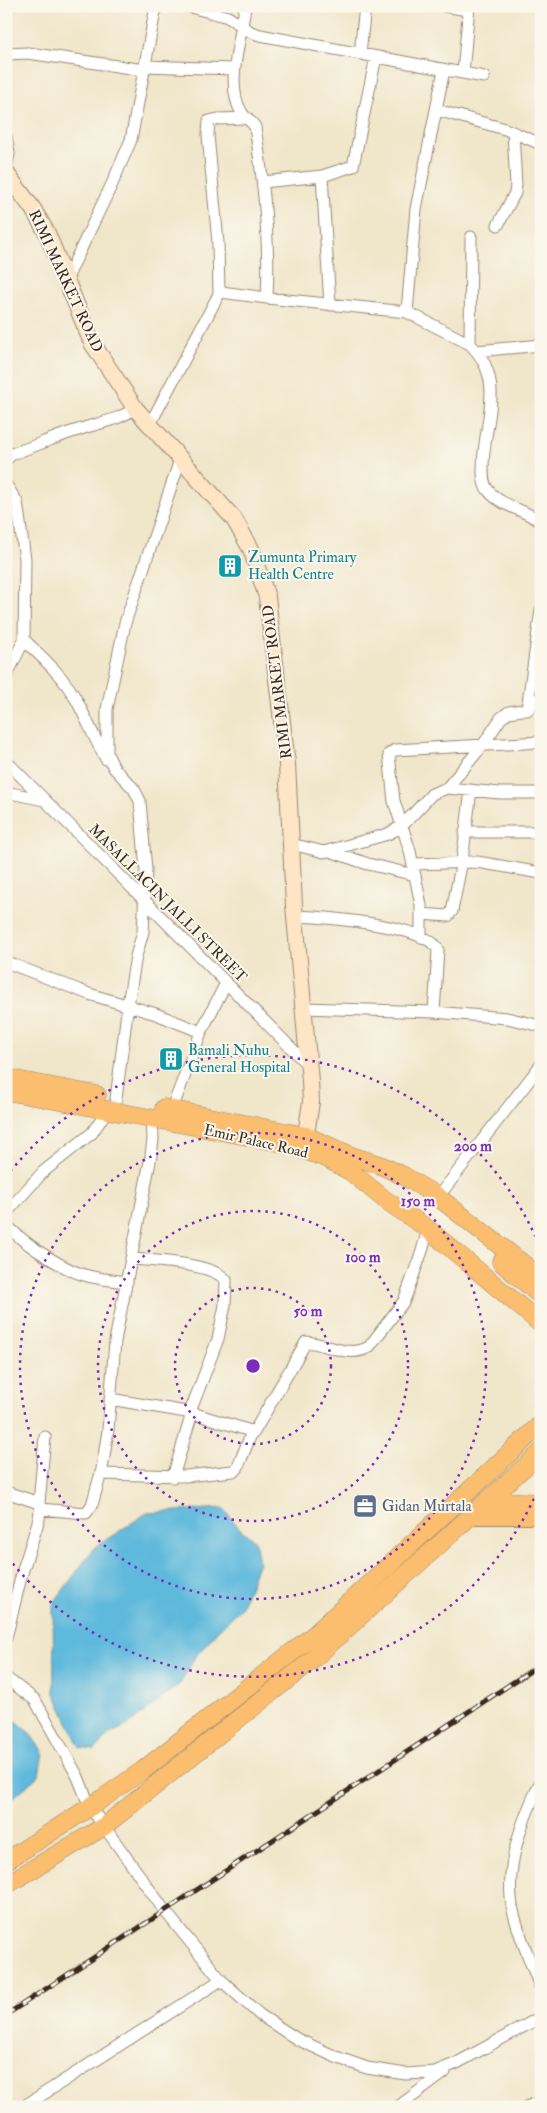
<svg xmlns="http://www.w3.org/2000/svg" width="547" height="2113" font-family="'IM FELL Double Pica',serif">
	<style>
		.water { fill: #5eb9dc; stroke: #4c727d }
		.lines { fill: none; stroke-linecap: round; stroke-linejoin: round }
		.street-casing { stroke: #968874; stroke-width: 13 }
		.secondary-casing { stroke: #968874; stroke-width: 18 }
		.primary-casing { stroke: #968874; stroke-width: 19 }
		.highway-casing { stroke: #968874; stroke-width: 22 }
		.street { stroke: #fff; stroke-width: 11 }
		.secondary { stroke: #fde5c5; stroke-width: 16 }
		.primary { stroke: #fabe6e; stroke-width: 18 }
		.highway { stroke: #fabe6e; stroke-width: 20 }
		.rail-casing { stroke: #3b2a1e; stroke-width: 5 }
		.rail { stroke: #fbf7ec; stroke-width: 3; stroke-dasharray: 9; stroke-linecap: butt }
		.ring { fill: none; stroke: #7b2cbf; stroke-width: 2.5; stroke-dasharray: 2.5 5 }
		.labels { text-anchor: middle; stroke-width: 4; stroke-linejoin: round; paint-order: stroke }
		.street-label { font-size: 15px; fill: #3b2a1e; stroke: #fbf7ec }
		.culture-label { font-size: 15px; fill: #0d838f; stroke: #fbf7ec; text-anchor: start }
		.service-label { font-size: 15px; fill: #4e5e75; stroke: #fbf7ec; text-anchor: start }
		.centre { fill: #7b2cbf; stroke: #fbf7ec; stroke-width: 2.5 }
		.ring-label { font-size: 15px; text-anchor: middle; font-weight: bold; fill: #7b2cbf; stroke: #fbf7ec; stroke-width: 4; stroke-linejoin: round; paint-order: stroke }
	</style>
	<rect width="100%" height="100%" fill="#fbf7ec"/>
	<filter id="ink" filterUnits="userSpaceOnUse"><feTurbulence type="fractalNoise" baseFrequency=".02" numOctaves="2"/><feDisplacementMap in="SourceGraphic" scale="10" xChannelSelector="R" yChannelSelector="G"/><feConvolveMatrix kernelMatrix="1 2 1 2 8 2 1 2 1" color-interpolation-filters="sRGB"/></filter>
	<filter id="wash" filterUnits="userSpaceOnUse"><feTurbulence type="fractalNoise" baseFrequency=".0096" numOctaves="4" result="noise"/><feDisplacementMap in="SourceGraphic" scale="20" xChannelSelector="R" yChannelSelector="G"/><feGaussianBlur stdDeviation="1.12" result="paint"/><feColorMatrix in="noise" values="0 0 0 0 0 0 0 0 0 0 0 0 0 0 0 0 0 1.4 0 .05"/><feComposite in="paint" operator="in"/></filter>
	<g filter="url(#wash)">
		<rect width="100%" height="100%" fill="#f0e6ca"/>
		<path class="water" d="M223,1508L239,1528L255,1541L259,1562L241,1608L217,1631L195,1657L180,1684L128,1725L108,1735L95,1750L80,1748L54,1691L53,1604L95,1547L147,1513Z
			M14,1719L28,1731L43,1752L39,1775L6,1804V1730Z"/>
	</g>
	<g filter="url(#ink)">
		<g class="lines">
			<defs>
				<path id="street" d="M187,6L228,17L251,32L260,35L484,77
					M245,6C242,38 224,85 242,113C245,119 252,121 255,127C264,184 270,241 267,298
					M444,6L468,10
					M6,54L28,53L144,70
					M360,54L365,6
					M145,66L233,69
					M463,73L469,6
					M437,110L505,129L541,144
					M6,136L9,154L6,167
					M322,176L330,305
					M263,182L322,176L353,166L376,57
					M498,225L515,193L516,185L513,132
					M66,280L112,184L131,140L156,6
					M219,294L221,292L267,298L407,312L470,344C508,382 483,422 483,468C483,476 483,484 488,490C501,507 525,509 541,522
					M407,312L416,209L444,70
					M470,344L471,237
					M477,351L541,345
					M149,426L219,294L218,243L208,135L209,121L218,119L247,118
					M6,460L12,454C35,446 58,436 81,429C101,422 118,421 135,408
					M6,485L17,502L25,559L24,640L6,677
					M24,640C43,658 64,677 77,701C87,720 95,740 106,759
					M527,710L541,610
					M6,761L309,1066
					M447,788L483,745L501,718L509,712L528,709L538,699H541
					M6,792L44,800
					M465,832H541
					M291,844L324,852L388,834L402,826L432,794L447,788L500,793H541
					M330,851L368,864L415,875
					M413,864L477,862L541,873
					M421,914L448,916L452,911L462,861L471,790
					M295,916C320,917 430,925 438,950L434,1012
					M421,937V905L410,851L394,801L389,754L395,750L541,742
					M6,962L89,994L156,1014L201,1032
					M303,1008L434,1012L507,1018L541,1026
					M116,1099L128,1004L136,956L143,932L146,870L140,801L134,789L114,768L107,754V709L125,623L180,460
					M172,1109L201,1032L226,983
					M438,1197L541,1065
					M6,1213L43,1172L92,1133L108,1109
					M6,1224C20,1241 60,1267 81,1274C95,1279 112,1280 127,1282
					M133,1259C155,1261 212,1263 226,1280L225,1305L218,1339L190,1412
					M110,1399L192,1413L254,1432L306,1342C327,1343 348,1359 369,1347L404,1301L422,1251L428,1229
					M101,1474L186,1476L233,1471L237,1469L252,1432
					M173,1477L192,1413
					M6,1492L39,1503
					M40,1509L86,1513L92,1505L102,1469L108,1430L115,1341L151,1156L153,1139L152,1118
					M6,1638L22,1573L39,1519L40,1509L39,1503L45,1437
					M6,1678L35,1700L78,1777L90,1807L165,1911L221,1980L260,2015L297,2039L336,2057L367,2068L406,2074L435,2072L457,2063L541,2017
					M541,1781C523,1818 505,1864 512,1906C518,1935 531,1962 541,1989
					M23,2107L221,1980
					M398,2107L445,2072
					M527,2107L541,2101"/>
				<path id="secondary" d="M6,173L33,209L47,233L92,343L135,408L234,519L251,549L267,597L287,763L294,906L310,1081L311,1102L304,1147"/>
				<path id="primary" d="M6,1078L97,1095
					M6,1091L273,1141L304,1150L326,1158L351,1172L384,1199L428,1229L541,1324
					M164,1108L306,1136L352,1156L380,1165L404,1176L438,1197L541,1278
					M501,1262L541,1296
					M491,1500L541,1503
					M6,1861L90,1807L142,1771L315,1634L541,1424
					M6,1885L103,1827L312,1660L541,1452"/>
				<path id="highway" d="M475,1514H541"/>
			</defs>
			<use href="#street" class="street-casing"/>
			<use href="#secondary" class="secondary-casing"/>
			<use href="#primary" class="primary-casing"/>
			<use href="#highway" class="highway-casing"/>
			<use href="#street" class="street"/>
			<use href="#secondary" class="secondary"/>
			<use href="#primary" class="primary"/>
			<use href="#highway" class="highway"/>
			<defs>
				<path id="rail" d="M6,2015L541,1664"/>
			</defs>
			<use href="#rail" class="rail-casing"/>
			<use href="#rail" class="rail"/>
		</g>
	</g>
	<g class="ring">
		<circle cx="253" cy="1366" r="78"/>
		<circle cx="253" cy="1366" r="155"/>
		<circle cx="253" cy="1366" r="233"/>
		<path d="M540 1485A311 311 0 0 1 6 1555M6 1177A311 311 0 0 1 540 1247"/>
	</g>
	<defs>
		<symbol id="building-square" viewBox="-11 -11 22 22"><rect x="-9" y="-9" width="18" height="18" rx="4" fill="#0f9aa8" stroke="#fbf7ec"/><path d="M-4-6H4V6H1V3H-1V6H-4ZM-2.5-4.3h1.7v1.8h-1.7ZM.8-4.3h1.7v1.8H.8ZM-2.5-1h1.7V.8h-1.7ZM.8-1h1.7V.8H.8Z" fill="#fff"/></symbol>
		<symbol id="office-square" viewBox="-11 -11 22 22"><rect x="-9" y="-9" width="18" height="18" rx="4" fill="#5c6f8a" stroke="#fbf7ec"/><path d="M-6-3h4V-5.5h4V-3h4V5H-6ZM-1-4.5V-3h2v-1.5ZM-6 0V1H6V0Z" fill="#fff"/></symbol>
	</defs>
	<g fill-rule="evenodd">
		<use href="#building-square" x="216" y="552" width="28" height="28"/>
		<use href="#building-square" x="157" y="1045" width="28" height="28"/>
		<use href="#office-square" x="351" y="1492" width="28" height="28"/>
	</g>
	<g class="labels">
		<g class="street-label">
			<text transform="translate(66 281) rotate(65)" y="5">RIMI MARKET ROAD</text>
			<text transform="translate(277 682) rotate(-97)" y="5">RIMI MARKET ROAD</text>
			<text transform="translate(168 903) rotate(45)" y="5">MASALLACIN JALLI STREET</text>
			<text transform="translate(256 1141) rotate(13)" y="5">Emir Palace Road</text>
		</g>
		<g class="culture-label">
			<text x="248" y="562">Zumunta Primary<tspan x="248" dy="17">Health Centre</tspan></text>
			<text x="188" y="1055">Bamali Nuhu<tspan x="188" dy="17">General Hospital</tspan></text>
		</g>
		<g class="service-label">
			<text x="382" y="1511">Gidan Murtala</text>
		</g>
	</g>
	<circle cx="253" cy="1366" r="8" class="centre"/>
	<g class="ring-label">
		<text x="473" y="1151">200 m</text>
		<text x="418" y="1206">150 m</text>
		<text x="363" y="1262">100 m</text>
		<text x="308" y="1316">50 m</text>
	</g>
	<rect width="547" height="2113" fill="none" stroke="#fbf7ec" stroke-width="25"/>
</svg>
